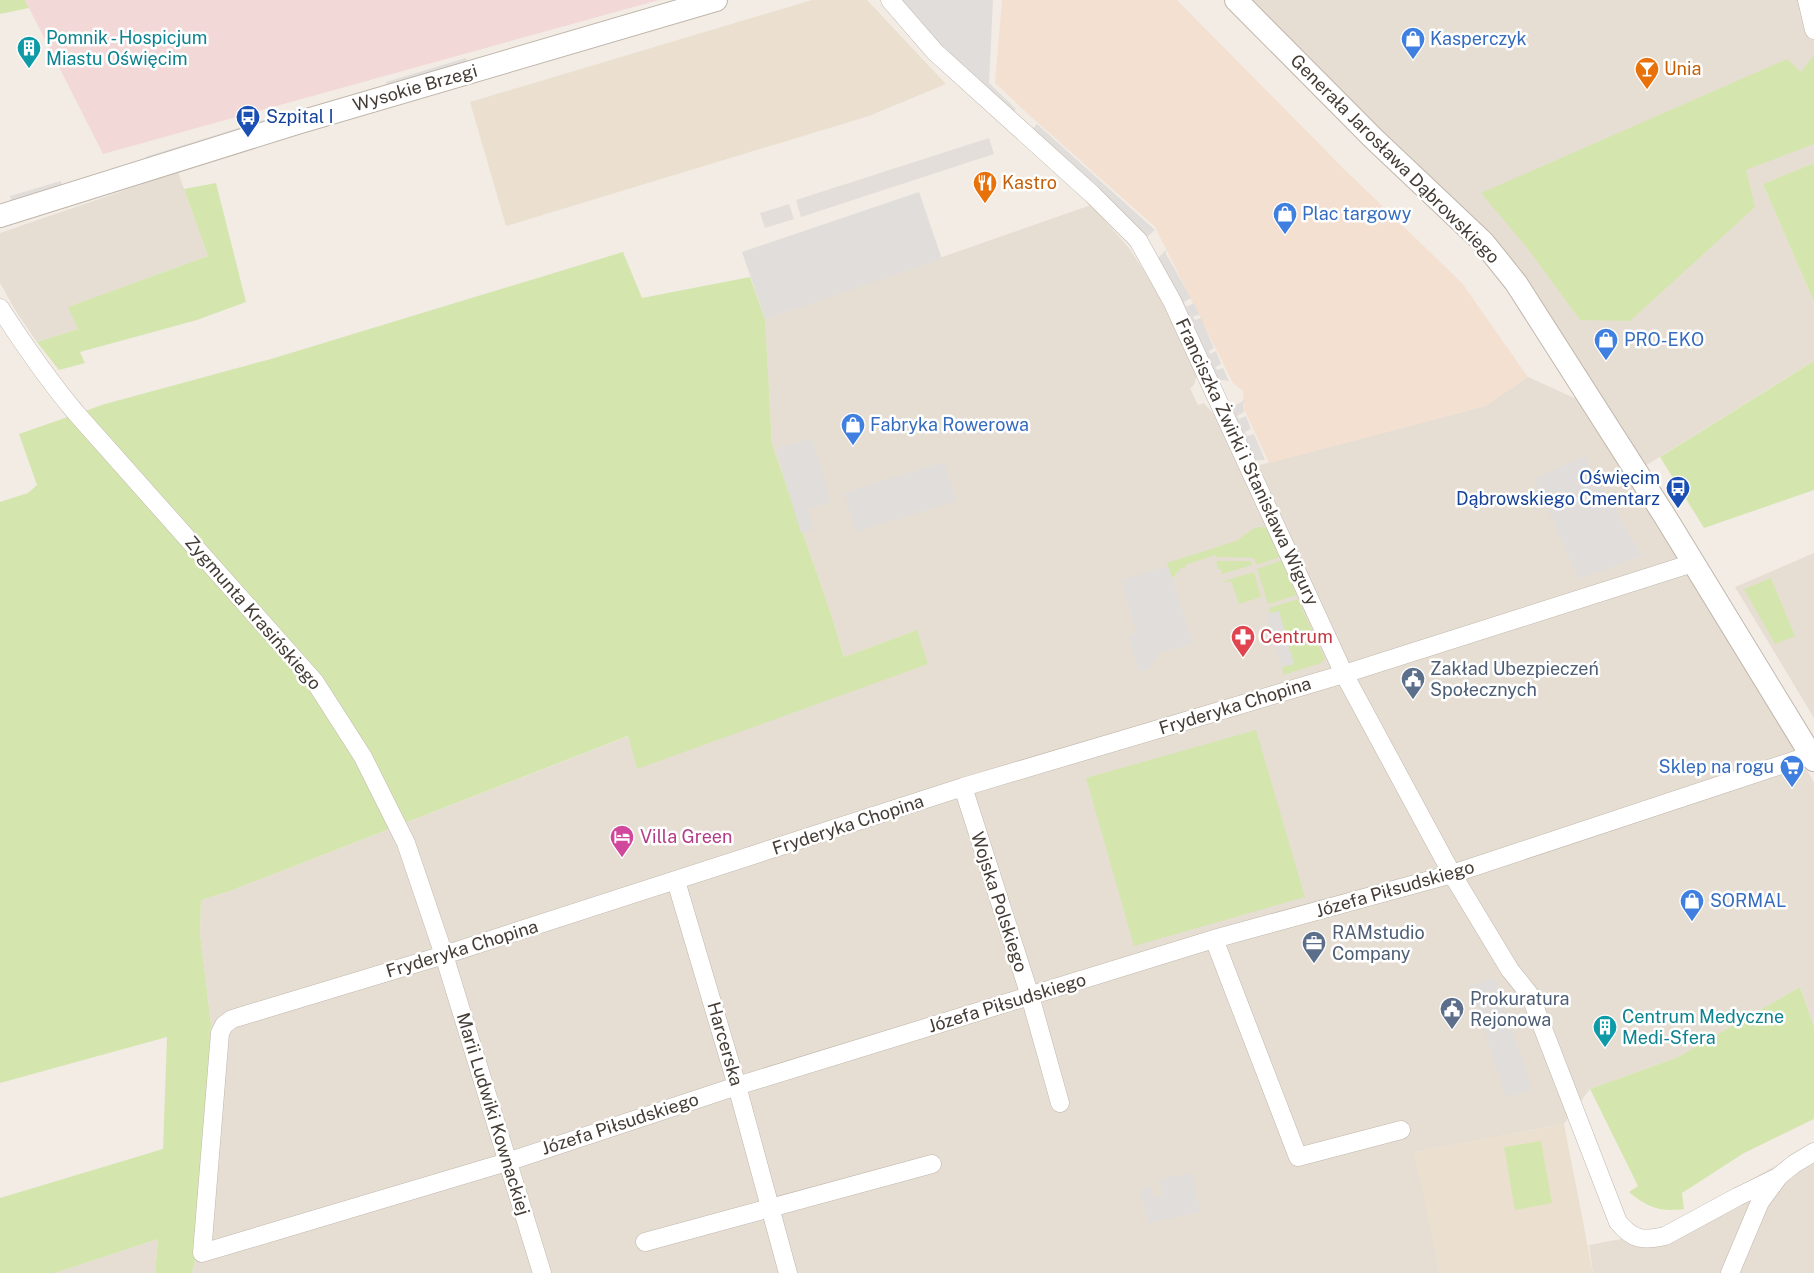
<svg xmlns="http://www.w3.org/2000/svg" width="1814" height="1273" font-family="'Public Sans',sans-serif">
	<style>
		.residential { fill: #e6ded3 }
		.commercial { fill: #f4e0d0 }
		.industrial { fill: #e4deda }
		.education { fill: #ebe0cf }
		.medical { fill: #f3d8d8 }
		.green { fill: #d4e6ae }
		.parking { fill: #e0ddda }
		.lines { fill: none; stroke-linecap: round; stroke-linejoin: round }
		.minor-casing { stroke: #c0b6ab; stroke-width: 19 }
		.tertiary-casing { stroke: #c0b6ab; stroke-width: 24 }
		.minor { stroke: #fff; stroke-width: 18 }
		.tertiary { stroke: #fff; stroke-width: 22 }
		.labels { text-anchor: middle; stroke-width: 5; stroke-linejoin: round; paint-order: stroke }
		.culture-label { font-size: 18px; fill: #0d838f; stroke: #fff; text-anchor: start }
		.shop-label { font-size: 18px; fill: #366cbe; stroke: #fff; text-anchor: start }
		.food-label { font-size: 18px; fill: #c56008; stroke: #fff; text-anchor: start }
		.street-label { font-size: 18px; fill: #443c35; stroke: #fff }
		.transit-label { font-size: 18px; fill: #164399; stroke: #fff; text-anchor: start }
		.health-label { font-size: 18px; fill: #be3a42; stroke: #fff; text-anchor: start }
		.service-label { font-size: 18px; fill: #4e5e75; stroke: #fff; text-anchor: start }
		.hotel-label { font-size: 18px; fill: #b23c85; stroke: #fff; text-anchor: start }
	</style>
	<rect width="100%" height="100%" fill="#f2ece5"/>
	<path class="residential" d="M1251,0H1814V163L1763,184L1814,302V361L1645,466L1520,268Z
		M178,172L208,256L69,307L78,329L37,342L17,313L0,283V233Z
		M1091,205L1129,248L1150,280L1169,314L1197,375L1194,385L1190,388L1198,405L1204,403L1215,416L1241,470L1485,406L1528,377L1581,401L1814,782V1027L1800,987L1678,1057L1590,1089L1564,1124L1415,1152L1440,1273H192L198,1247L211,1024L200,934L201,900L230,891L629,736L637,769L917,630L844,657L830,611L772,444L765,319Z
		M1814,553V718L1735,587Z
		M1814,1144V1273H1593L1589,1245L1658,1232Z
		M158,1239L155,1273H55Z"/>
	<path class="commercial" d="M1002,0H1177L1343,168L1462,283L1528,377L1485,406L1269,463L1244,409L1243,391L1233,383L1155,227L1028,114L995,83Z"/>
	<path class="industrial" d="M989,138L994,154L801,217L796,200Z
		M789,204L794,219L765,228L760,213Z"/>
	<path class="education" d="M812,0H867L946,84L869,116L506,226L470,102Z
		M1564,1124L1593,1273H1440L1414,1152Z"/>
	<path class="medical" d="M25,0H659L103,154Z"/>
	<path class="green" d="M0,0H25L29,8L0,14Z
		M1814,55V144L1746,170L1755,207L1630,321L1580,320L1528,249L1481,193L1787,59L1801,72Z
		M1814,163V302L1763,184Z
		M216,183L246,302L197,320L80,352L85,363L59,370L37,342L78,329L68,307L208,256L184,189Z
		M623,252L642,298L750,277L765,319L772,444L830,611L844,657L917,630L928,664L637,769L628,736L230,891L201,900L200,934L211,1024L198,1247L192,1273H155L158,1239L55,1273H0V1198L163,1149L167,1037L0,1083V502L28,493L37,485L19,434L105,404L271,359Z
		M1814,361V490L1704,528L1660,457Z
		M1261,527L1267,528L1280,557L1256,565L1254,558L1216,557L1215,555L1185,565L1186,567L1179,569L1180,572L1175,573V576L1172,578L1167,563L1236,541L1254,528Z
		M1282,560L1297,595L1268,604L1257,569Z
		M1218,561H1251L1252,565L1222,574L1221,569H1218L1216,562Z
		M1254,572L1261,597L1239,604L1231,581L1225,583L1224,581Z
		M1771,578L1795,636L1775,644L1744,589Z
		M1298,599L1325,659L1321,663L1283,675L1282,667L1294,664L1278,611L1271,614L1269,608Z
		M1256,730L1305,897L1134,946L1086,778Z
		M1800,987L1814,1027V1119L1744,1153L1682,1193L1684,1209C1660,1212 1648,1208 1629,1192L1638,1186L1590,1089L1678,1057Z
		M1541,1141L1552,1203L1515,1210L1504,1147Z"/>
	<path class="parking" d="M901,0H993L989,83L1016,109L1009,116L941,49Z
		M466,58L469,70L390,93L386,82Z
		M280,115L284,125L148,167L145,157Z
		M1037,124L1155,230L1147,237L1030,132Z
		M61,181L64,192L13,207L10,196Z
		M919,192L942,259L765,319L742,252Z
		M1166,250V254L1191,298L1184,302L1186,307L1194,303L1199,314L1193,317L1195,320L1201,318L1214,348L1209,351L1210,354L1216,351L1221,364L1216,367L1217,370L1223,368L1229,381L1214,379L1157,259Z
		M1246,399L1243,404L1244,412L1237,416L1239,419L1246,416L1251,429L1245,432L1247,436L1254,434L1265,460H1251L1231,413L1233,407Z
		M812,438L831,502L808,509L814,529L801,533L776,449Z
		M1584,456L1642,556L1579,579L1534,479Z
		M944,462L956,501L856,532L844,493Z
		M1168,566L1193,644L1161,652L1151,664L1153,668L1139,672L1128,636L1136,632L1121,580Z
		M1279,611L1294,664L1282,667L1266,615Z
		M1495,978L1532,1089L1506,1097L1470,986Z
		M1192,1173L1200,1212L1149,1223L1139,1191L1151,1186L1153,1196L1163,1195L1160,1179Z"/>
	<g class="lines">
		<defs>
			<path id="minor" d="M890,0L935,52L1093,195L1138,240L1172,301L1344,674L1452,874L1510,970L1530,995L1618,1222C1633,1240 1642,1241 1665,1236L1737,1197L1778,1177L1794,1164L1814,1152
				M1807,0L1814,30
				M0,308C24,345 48,380 76,413L315,682L363,757L406,843L444,955L542,1273
				M1693,563L1344,674L963,787L444,955L232,1019L224,1025L220,1033L202,1253L507,1162L737,1086L1214,939L1452,874L1811,755
				M963,787L1030,996L1060,1103
				M676,881L737,1086L788,1273
				M1214,939L1298,1157L1401,1130
				M645,1242L932,1164
				M1730,1273L1760,1202L1777,1179"/>
			<path id="tertiary" d="M1236,0L1373,138L1484,243L1516,283L1666,518L1814,760
				M0,216L297,123L716,0"/>
		</defs>
		<use href="#minor" class="minor-casing"/>
		<use href="#tertiary" class="tertiary-casing"/>
		<use href="#minor" class="minor"/>
		<use href="#tertiary" class="tertiary"/>
	</g>
	<defs>
		<symbol id="shop-pin" viewBox="-11 -11 22 30"><path d="M0 17L-7.5 6A9.5 9.5 0 1 1 7.5 6Z" fill="#3f7fe0" stroke="#fff"/><path d="M-5-2.5h2.3a2.7 3.5 0 0 1 5.4 0H5L5.5 6h-11ZM-1.5-2.5h3a1.5 2.3 0 0 0-3 0Z" fill="#fff"/></symbol>
		<symbol id="building-pin" viewBox="-11 -11 22 30"><path d="M0 17L-7.5 6A9.5 9.5 0 1 1 7.5 6Z" fill="#0f9aa8" stroke="#fff"/><path d="M-4-6H4V6H1V3H-1V6H-4ZM-2.5-4.3h1.7v1.8h-1.7ZM.8-4.3h1.7v1.8H.8ZM-2.5-1h1.7V.8h-1.7ZM.8-1h1.7V.8H.8Z" fill="#fff"/></symbol>
		<symbol id="bar-pin" viewBox="-11 -11 22 30"><path d="M0 17L-7.5 6A9.5 9.5 0 1 1 7.5 6Z" fill="#e8710a" stroke="#fff"/><path d="M-6-5H6L.8 .8V4.5H3.5V6h-7V4.5H-.8V.8Z" fill="#fff"/></symbol>
		<symbol id="bus-pin" viewBox="-11 -11 22 30"><path d="M0 17L-7.5 6A9.5 9.5 0 1 1 7.5 6Z" fill="#1a4fb4" stroke="#fff"/><path d="M-5-6H5V4H4V6H2V4H-2V6H-4V4H-5ZM-3.5-4V0h7V-4ZM-3.5 1.2v1.5H-2V1.2ZM2 1.2v1.5H3.5V1.2Z" fill="#fff"/></symbol>
		<symbol id="restaurant-pin" viewBox="-11 -11 22 30"><path d="M0 17L-7.5 6A9.5 9.5 0 1 1 7.5 6Z" fill="#e8710a" stroke="#fff"/><path d="M-5-6h1v4h1v-4h1v4h1v-4h1v5L-1.5 .5V6h-2V.5L-5-1ZM5-6V6H3V1.5H1.5Q1.5-4 5-6Z" fill="#fff"/></symbol>
		<symbol id="pharmacy-pin" viewBox="-11 -11 22 30"><path d="M0 17L-7.5 6A9.5 9.5 0 1 1 7.5 6Z" fill="#e0444e" stroke="#fff"/><path d="M-2-6h4v4h4v4h-4v4h-4v-4h-4v-4h4Z" fill="#fff"/></symbol>
		<symbol id="civic-pin" viewBox="-11 -11 22 30"><path d="M0 17L-7.5 6A9.5 9.5 0 1 1 7.5 6Z" fill="#5c6f8a" stroke="#fff"/><path d="M-.6-6.5H3V-4.5H.6V-3L4-1V1h2V6H-6V1h2V-1L-.6-3ZM-1.2 2.5V6h2.4V2.5Z" fill="#fff"/></symbol>
		<symbol id="supermarket-pin" viewBox="-11 -11 22 30"><path d="M0 17L-7.5 6A9.5 9.5 0 1 1 7.5 6Z" fill="#3f7fe0" stroke="#fff"/><path d="M-6-5.5h2.5l.6 2H6L4.5 2H-2.5L-4.4-4H-6ZM-1.5 3.2a1.3 1.3 0 1 0 .1 0ZM3 3.2a1.3 1.3 0 1 0 .1 0Z" fill="#fff"/></symbol>
		<symbol id="hotel-pin" viewBox="-11 -11 22 30"><path d="M0 17L-7.5 6A9.5 9.5 0 1 1 7.5 6Z" fill="#d1479c" stroke="#fff"/><path d="M-6-4.5h1.5V1H6V5H4.5V3h-9V5H-6ZM-4 0a1.8 1.8 0 1 1 3.6 0ZM.5 0V-2.5h3Q6-2.5 6 0Z" fill="#fff"/></symbol>
		<symbol id="office-pin" viewBox="-11 -11 22 30"><path d="M0 17L-7.5 6A9.5 9.5 0 1 1 7.5 6Z" fill="#5c6f8a" stroke="#fff"/><path d="M-6-3h4V-5.5h4V-3h4V5H-6ZM-1-4.5V-3h2v-1.5ZM-6 0V1H6V0Z" fill="#fff"/></symbol>
	</defs>
	<g fill-rule="evenodd">
		<use href="#shop-pin" x="1399" y="25" width="28" height="38"/>
		<use href="#building-pin" x="15" y="34" width="28" height="38"/>
		<use href="#bar-pin" x="1633" y="55" width="28" height="38"/>
		<use href="#bus-pin" x="234" y="103" width="28" height="38"/>
		<use href="#restaurant-pin" x="971" y="169" width="28" height="38"/>
		<use href="#shop-pin" x="1271" y="200" width="28" height="38"/>
		<use href="#shop-pin" x="1592" y="326" width="28" height="38"/>
		<use href="#shop-pin" x="839" y="411" width="28" height="38"/>
		<use href="#bus-pin" x="1664" y="474" width="28" height="38"/>
		<use href="#pharmacy-pin" x="1229" y="623" width="28" height="38"/>
		<use href="#civic-pin" x="1399" y="665" width="28" height="38"/>
		<use href="#supermarket-pin" x="1778" y="753" width="28" height="38"/>
		<use href="#hotel-pin" x="608" y="823" width="28" height="38"/>
		<use href="#shop-pin" x="1678" y="887" width="28" height="38"/>
		<use href="#office-pin" x="1300" y="929" width="28" height="38"/>
		<use href="#civic-pin" x="1438" y="995" width="28" height="38"/>
		<use href="#building-pin" x="1591" y="1013" width="28" height="38"/>
	</g>
	<g class="labels">
		<g class="culture-label">
			<text x="46" y="44">Pomnik - Hospicjum<tspan x="46" dy="21">Miastu Oświęcim</tspan></text>
			<text x="1622" y="1023">Centrum Medyczne<tspan x="1622" dy="21">Medi-Sfera</tspan></text>
		</g>
		<g class="shop-label">
			<text x="1430" y="45">Kasperczyk</text>
			<text x="1302" y="220">Plac targowy</text>
			<text x="1624" y="346">PRO-EKO</text>
			<text x="870" y="431">Fabryka Rowerowa</text>
			<text x="1774" y="773" text-anchor="end">Sklep na rogu</text>
			<text x="1710" y="907">SORMAL</text>
		</g>
		<g class="food-label">
			<text x="1664" y="75">Unia</text>
			<text x="1002" y="189">Kastro</text>
		</g>
		<g class="street-label">
			<text transform="translate(415 88) rotate(-16)" y="6">Wysokie Brzegi</text>
			<text transform="translate(1395 159) rotate(45)" y="6">Generała Jarosława Dąbrowskiego</text>
			<text transform="translate(1247 462) rotate(65)" y="6">Franciszka Żwirki i Stanisława Wigury</text>
			<text transform="translate(253 613) rotate(49)" y="6">Zygmunta Krasińskiego</text>
			<text transform="translate(1235 706) rotate(-17)" y="6">Fryderyka Chopina</text>
			<text transform="translate(848 825) rotate(-18)" y="6">Fryderyka Chopina</text>
			<text transform="translate(1395 889) rotate(-16)" y="6">Józefa Piłsudskiego</text>
			<text transform="translate(999 902) rotate(72)" y="6">Wojska Polskiego</text>
			<text transform="translate(462 949) rotate(-17)" y="6">Fryderyka Chopina</text>
			<text transform="translate(1007 1003) rotate(-17)" y="6">Józefa Piłsudskiego</text>
			<text transform="translate(725 1044) rotate(74)" y="6">Harcerska</text>
			<text transform="translate(493 1114) rotate(73)" y="6">Marii Ludwiki Kownackiej</text>
			<text transform="translate(620 1124) rotate(-18)" y="6">Józefa Piłsudskiego</text>
		</g>
		<g class="transit-label">
			<text x="266" y="123">Szpital I</text>
			<text x="1660" y="484" text-anchor="end">Oświęcim<tspan x="1660" dy="21">Dąbrowskiego Cmentarz</tspan></text>
		</g>
		<g class="health-label">
			<text x="1260" y="643">Centrum</text>
		</g>
		<g class="service-label">
			<text x="1430" y="675">Zakład Ubezpieczeń<tspan x="1430" dy="21">Społecznych</tspan></text>
			<text x="1332" y="939">RAMstudio<tspan x="1332" dy="21">Company</tspan></text>
			<text x="1470" y="1005">Prokuratura<tspan x="1470" dy="21">Rejonowa</tspan></text>
		</g>
		<g class="hotel-label">
			<text x="640" y="843">Villa Green</text>
		</g>
	</g>
</svg>
